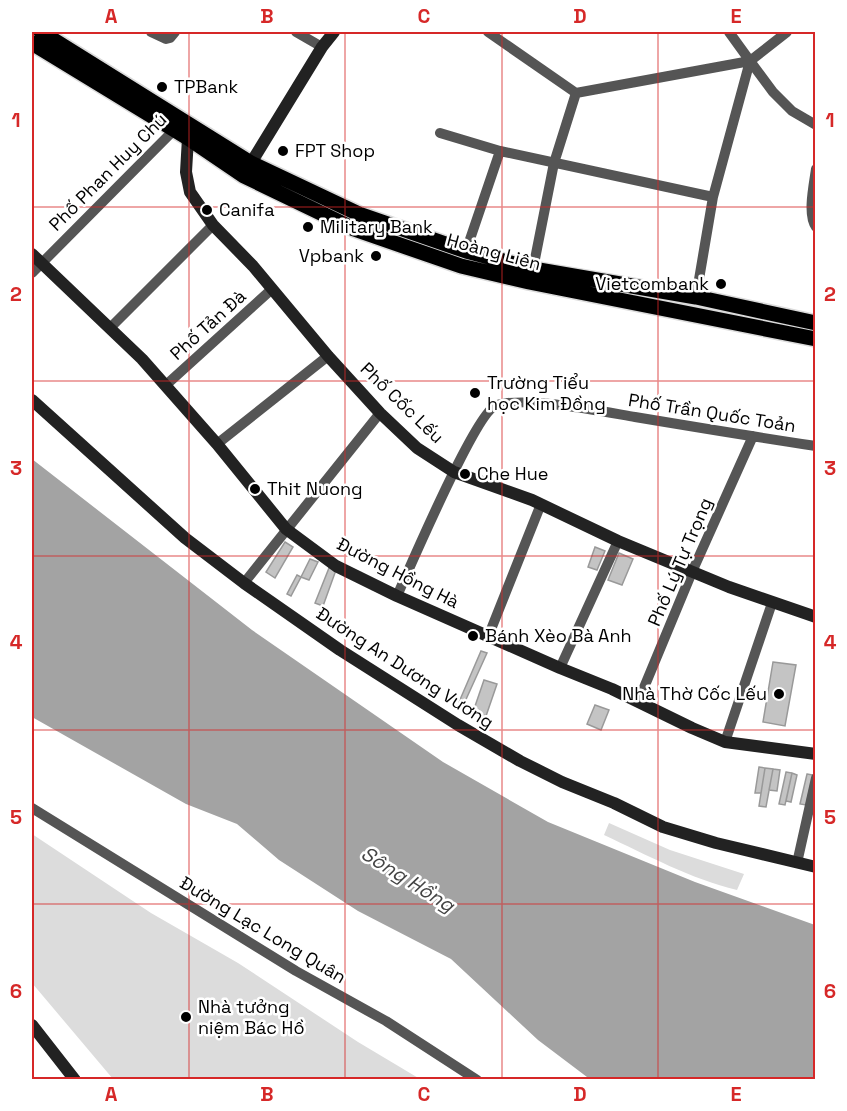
<svg xmlns="http://www.w3.org/2000/svg" width="847" height="1111" font-family="'Space Grotesk',sans-serif">
	<style>
		.green { fill: #dcdcdc }
		.water { fill: #a3a3a3 }
		.building { fill: #c4c4c4; stroke: #999; stroke-width: 1.5 }
		.lines { fill: none; stroke-linecap: round; stroke-linejoin: round }
		.primary-casing { stroke: #dbdbdb; stroke-width: 18 }
		.street { stroke: #555; stroke-width: 10 }
		.secondary { stroke: #222; stroke-width: 12 }
		.primary { stroke: #000; stroke-width: 15 }
		.grid { fill: none; stroke: #d62828; stroke-width: 1.5; stroke-opacity: 0.55 }
		.poi-dot { fill: #000; stroke: #fff; stroke-width: 2 }
		.labels { text-anchor: middle; stroke-width: 5; stroke-linejoin: round; paint-order: stroke }
		.poi-label { font-size: 18px; fill: #000; stroke: #fff; text-anchor: start }
		.street-label { font-size: 18px; fill: #000; stroke: #fff }
		.water-label { font-size: 20px; font-style: italic; fill: #444; stroke: #fff }
		.neatline { fill: none; stroke: #d62828; stroke-width: 2 }
		.grid-label { font-size: 20px; text-anchor: middle; font-weight: bold; fill: #d62828 }
	</style>
	<rect width="100%" height="100%" fill="#fff"/>
	<path class="green" d="M609,823L670,850L744,874L737,890C691,879 647,855 604,835Z
		M32,834L151,913L238,963L358,1042L420,1079H113L32,983Z"/>
	<path class="water" d="M32,459L252,630L443,762L548,822L695,882L815,925V1079L593,1080L587,1077L538,1040L451,959L358,911L279,860L237,824L186,804L32,717Z"/>
	<path class="building" d="M285,542L293,547L275,578L266,572Z
		M595,547L605,551L597,570L588,567Z
		M619,553L633,559L622,585L608,580Z
		M310,559L318,562L309,580L301,577Z
		M329,568L336,570L323,606L315,603Z
		M297,575L301,577L291,596L287,594Z
		M481,651L487,653L463,706L459,702Z
		M773,662L796,665L785,726L763,722Z
		M484,680L497,684L486,716L473,712Z
		M595,705L609,710L601,730L587,724Z
		M759,767L765,768L761,793H755Z
		M765,768L773,769L766,807L759,806Z
		M773,769L780,770L777,791L769,790Z
		M786,772L792,773L785,805L779,804Z
		M792,773L797,775L791,802L786,801Z
		M807,774L813,775L806,805L800,804Z"/>
	<g class="lines">
		<defs>
			<path id="primary" d="M41,32L251,163L359,214L466,251L533,269L696,297L816,323
				M32,43L188,138L244,176L354,229L461,266L529,282L816,339"/>
		</defs>
		<use href="#primary" class="primary-casing"/>
		<path class="street" d="M151,32L166,39L170,38L175,32
			M296,32L322,47
			M488,32L576,93L750,61L787,32
			M750,61L773,92L792,111L816,125
			M440,133L500,151L713,197
			M816,169C814,184 807,215 816,227
			M466,251L500,151
			M533,269L554,163L576,93
			M32,273L177,127
			M696,297L713,197L750,61L729,32
			M110,328L213,225
			M166,385L272,289
			M217,444L328,356
			M244,583L380,413
			M397,596C410,567 475,415 495,406C522,395 605,412 635,417C695,427 755,437 816,446
			M488,637L541,504
			M560,668L618,541
			M638,702L692,572L753,436
			M725,742L772,603
			M32,808L296,971L386,1021L477,1080
			M797,863L816,778"/>
		<path class="secondary" d="M192,132L188,138L186,172L190,192L213,225L253,266L328,356L380,413L417,448L454,472L532,500L618,541L729,587L816,617
			M251,163L322,47L334,32
			M32,254L142,359L217,444L286,529L336,566L397,596L560,668L612,689L692,728L725,742L816,754
			M32,400L185,538L244,583L340,650L458,725L520,761L562,782L614,803L663,827L716,843L816,867
			M32,1025L75,1080"/>
		<use href="#primary" class="primary"/>
	</g>
	<path class="grid" d="M189,32V1080M345,32V1080M502,32V1080M658,32V1080M32,207H816M32,381H816M32,556H816M32,730H816M32,904H816"/>
	<g class="poi-dot">
		<circle cx="162" cy="87" r="6"/>
		<circle cx="283" cy="151" r="6"/>
		<circle cx="207" cy="210" r="6"/>
		<circle cx="308" cy="227" r="6"/>
		<circle cx="376" cy="256" r="6"/>
		<circle cx="721" cy="284" r="6"/>
		<circle cx="475" cy="393" r="6"/>
		<circle cx="465" cy="474" r="6"/>
		<circle cx="255" cy="489" r="6"/>
		<circle cx="473" cy="636" r="6"/>
		<circle cx="779" cy="694" r="6"/>
		<circle cx="186" cy="1017" r="6"/>
	</g>
	<g class="labels">
		<g class="poi-label">
			<text x="174" y="93">TPBank</text>
			<text x="295" y="157">FPT Shop</text>
			<text x="219" y="216">Canifa</text>
			<text x="320" y="233">Military Bank</text>
			<text x="364" y="262" text-anchor="end">Vpbank</text>
			<text x="709" y="290" text-anchor="end">Vietcombank</text>
			<text x="487" y="389">Trường Tiểu<tspan x="487" dy="21">học Kim Đồng</tspan></text>
			<text x="477" y="480">Che Hue</text>
			<text x="267" y="495">Thit Nuong</text>
			<text x="485" y="642">Bánh Xèo Bà Anh</text>
			<text x="767" y="700" text-anchor="end">Nhà Thờ Cốc Lếu</text>
			<text x="198" y="1013">Nhà tưởng<tspan x="198" dy="21">niệm Bác Hồ</tspan></text>
		</g>
		<g class="street-label">
			<text transform="translate(108 172) rotate(-45)" y="6">Phố Phan Huy Chú</text>
			<text transform="translate(494 252) rotate(15)" y="6">Hoàng Liên</text>
			<text transform="translate(208 325) rotate(-42)" y="6">Phố Tản Đà</text>
			<text transform="translate(402 403) rotate(44)" y="6">Phố Cốc Lếu</text>
			<text transform="translate(712 413) rotate(9)" y="6">Phố Trần Quốc Toản</text>
			<text transform="translate(680 562) rotate(-67)" y="6">Phố Lý Tự Trọng</text>
			<text transform="translate(398 573) rotate(27)" y="6">Đường Hồng Hà</text>
			<text transform="translate(405 668) rotate(33)" y="6">Đường An Dương Vương</text>
			<text transform="translate(263 930) rotate(31)" y="6">Đường Lạc Long Quân</text>
		</g>
		<g class="water-label">
			<text transform="translate(408 879) rotate(32)" y="7">Sông Hồng</text>
		</g>
	</g>
	<rect width="847" height="1111" fill="none" stroke="#ffffff" stroke-width="66"/>
	<rect x="33" y="33" width="781" height="1045" class="neatline"/>
	<g class="grid-label">
		<text x="111" y="23">A</text>
		<text x="267" y="23">B</text>
		<text x="424" y="23">C</text>
		<text x="580" y="23">D</text>
		<text x="736" y="23">E</text>
		<text x="16" y="127">1</text>
		<text x="830" y="127">1</text>
		<text x="16" y="301">2</text>
		<text x="830" y="301">2</text>
		<text x="16" y="475">3</text>
		<text x="830" y="475">3</text>
		<text x="16" y="649">4</text>
		<text x="830" y="649">4</text>
		<text x="16" y="824">5</text>
		<text x="830" y="824">5</text>
		<text x="16" y="998">6</text>
		<text x="830" y="998">6</text>
		<text x="111" y="1101">A</text>
		<text x="267" y="1101">B</text>
		<text x="424" y="1101">C</text>
		<text x="580" y="1101">D</text>
		<text x="736" y="1101">E</text>
	</g>
</svg>
